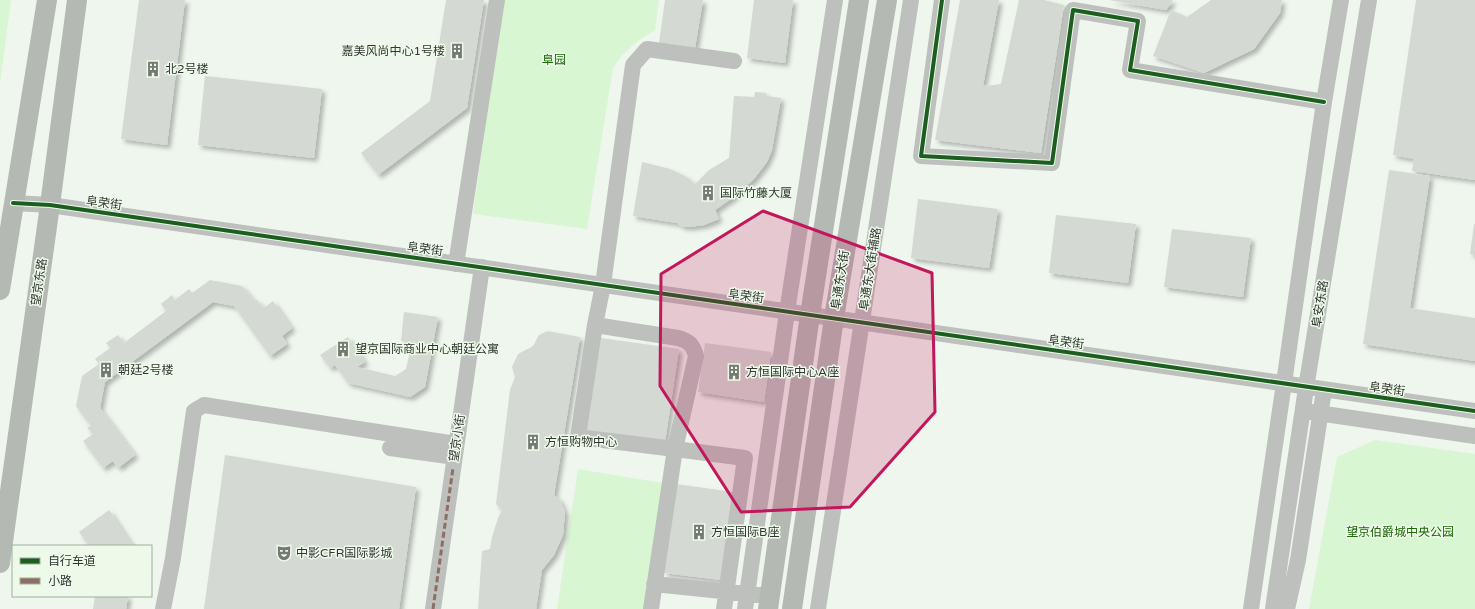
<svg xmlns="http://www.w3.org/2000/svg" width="1475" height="609" font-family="'Varela Round','Noto Sans SC',sans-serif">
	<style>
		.green { fill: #d8f6d2 }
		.building { fill: #d4d9d3; filter: url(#shadow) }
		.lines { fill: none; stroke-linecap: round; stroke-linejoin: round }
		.minor { stroke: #bdc0bd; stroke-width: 16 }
		.major { stroke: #b5b9b4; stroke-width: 20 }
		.quiet { stroke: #8d6e63; stroke-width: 3; stroke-dasharray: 6 3; stroke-linecap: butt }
		.cycleway-casing { stroke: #edfaea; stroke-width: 6 }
		.cycleway { stroke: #1b5e20; stroke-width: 4 }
		.marked { fill: #c2185b; fill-opacity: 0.2; stroke: #c2185b; stroke-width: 3; stroke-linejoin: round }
		.labels { text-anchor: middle; stroke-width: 3; stroke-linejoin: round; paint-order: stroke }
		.poi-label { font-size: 12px; fill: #313630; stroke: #edfaea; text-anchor: start }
		.park-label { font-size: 12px; fill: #1d6807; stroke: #edfaea }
		.street-label { font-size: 12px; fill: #313630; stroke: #edfaea }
	</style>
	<defs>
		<filter id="shadow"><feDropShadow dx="3.5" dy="3.5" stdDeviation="2" flood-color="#0004"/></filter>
	</defs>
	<rect width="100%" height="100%" fill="#eff6ee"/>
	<path class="green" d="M0,0H11L0,84Z
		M503,0H659L655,30L635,43L622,55L613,68L587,229L473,214Z
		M1375,440L1475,454V609H1309L1337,457Z
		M578,469L663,483L645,609H557Z"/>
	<path class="building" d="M139,0H185L167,145L121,139Z
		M446,0H484L467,108L378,175L361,153L430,101Z
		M665,0H703L695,48L659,43Z
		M754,0H793L785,63L747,58Z
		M960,0H999L983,86L1001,84L1019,0H1044L1064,5L1041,153L935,140Z
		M1109,0H1173L1166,10Z
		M1211,0H1282L1280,13L1254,49L1204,73L1153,56L1171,10L1187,17Z
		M1416,0H1475V180L1412,171L1414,159L1393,155Z
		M205,76L322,89L314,158L198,145Z
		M755,92L766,93V96L781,98L772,150L767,162L754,179L731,199L715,210L719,219L704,225L689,227L681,226L677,223L633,216L642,162L670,169L685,176L695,184L709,170L729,158L734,96L754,97Z
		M1389,170L1430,176L1410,308L1475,318V361L1363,344Z
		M918,199L998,209L989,268L911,258Z
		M1056,215L1136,224L1128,283L1049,273Z
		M1474,224H1475V255L1470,254Z
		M1172,229L1251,238L1243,297L1164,287Z
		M210,280L242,286L254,301L257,300L264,308L273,301L292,328L282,336L287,344L270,356L234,306L213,302L105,382L100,408L135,455L118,468L113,461L103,468L83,441L93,434L87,428L91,426L76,406L82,376L99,364L95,359L110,348L106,343L118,335L124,343L166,311L161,304L172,295L175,300L189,289L192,293Z
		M404,312L438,317L425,387L410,397L348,383L335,365L330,368L320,355L348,337L365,362L357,367L395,376L406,369L412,343L401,341Z
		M547,331L580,337L554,495L560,500L565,512L563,535L554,555L542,570L536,609H478L482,551L490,549L492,537L498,518L502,510L496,504L510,390L515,377L512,367L518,354L533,346L539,335Z
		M601,338L679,349L665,442L587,431Z
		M705,343L771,352L764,402L698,392Z
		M225,455L416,487L399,609H204Z
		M676,484L733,492L721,580L664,573Z
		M109,510L133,546H89L79,532Z
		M95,596H128L126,609H93Z"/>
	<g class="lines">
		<path class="minor" d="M942,0L921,156L1052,163L1073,10L1138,21L1130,70L1324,102
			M13,203L50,205L1475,411
			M456,264L497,0
			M595,325L578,437L675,449L696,356C693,345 689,341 678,338L595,325L603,285L633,65L647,49L734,61
			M1311,412L1475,436
			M390,448L455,457
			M654,584L770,596
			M163,609L173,558L194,411L204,405L456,444
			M433,609L482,267
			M651,609L675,449L745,458L724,609
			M745,609L787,312L835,0
			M818,609L911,0
			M1251,609L1284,383L1324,102L1341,0
			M1273,609L1306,388L1369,0
			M1287,609L1298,560L1324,390"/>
		<path class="major" d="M0,290L47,0
			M0,563L50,205L77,0
			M768,609L810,315L859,0
			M792,609L834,318L887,0"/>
		<path class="quiet" d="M433,609L453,468"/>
		<defs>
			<path id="cycleway" d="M942,0L921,156L1052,163L1073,10L1138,21L1130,70L1324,102
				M13,203L50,205L1475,411"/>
		</defs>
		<use href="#cycleway" class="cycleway-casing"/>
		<use href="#cycleway" class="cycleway"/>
	</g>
	<path class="marked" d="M763,211L932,273L935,412L850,507L741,512L660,386L661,274Z"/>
	<defs>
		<symbol id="building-bare" viewBox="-9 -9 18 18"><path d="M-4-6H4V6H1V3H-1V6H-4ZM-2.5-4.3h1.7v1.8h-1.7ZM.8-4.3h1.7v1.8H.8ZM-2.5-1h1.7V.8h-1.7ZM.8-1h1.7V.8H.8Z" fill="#747972" stroke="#edfaea" stroke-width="2.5" paint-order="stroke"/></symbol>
		<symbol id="theatre-bare" viewBox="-9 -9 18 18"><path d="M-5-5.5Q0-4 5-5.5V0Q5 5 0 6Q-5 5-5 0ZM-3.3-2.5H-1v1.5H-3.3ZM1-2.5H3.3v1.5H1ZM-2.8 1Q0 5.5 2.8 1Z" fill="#747972" stroke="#edfaea" stroke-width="2.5" paint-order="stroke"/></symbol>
	</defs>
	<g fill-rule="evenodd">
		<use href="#building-bare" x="446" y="40" width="22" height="22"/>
		<use href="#building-bare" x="142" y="58" width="22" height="22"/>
		<use href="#building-bare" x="697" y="182" width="22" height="22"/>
		<use href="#building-bare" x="332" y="338" width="22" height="22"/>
		<use href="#building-bare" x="95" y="359" width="22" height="22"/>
		<use href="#building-bare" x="723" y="361" width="22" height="22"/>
		<use href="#building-bare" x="522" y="431" width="22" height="22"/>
		<use href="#building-bare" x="688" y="521" width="22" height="22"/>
		<use href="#theatre-bare" x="273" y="542" width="22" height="22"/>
	</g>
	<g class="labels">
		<g class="poi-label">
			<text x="445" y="55" text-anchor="end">嘉美风尚中心1号楼</text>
			<text x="165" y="73">北2号楼</text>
			<text x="720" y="197">国际竹藤大厦</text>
			<text x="355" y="353">望京国际商业中心朝廷公寓</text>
			<text x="118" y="374">朝廷2号楼</text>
			<text x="746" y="376">方恒国际中心A座</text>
			<text x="545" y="446">方恒购物中心</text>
			<text x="711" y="536">方恒国际B座</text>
			<text x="296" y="557">中影CFR国际影城</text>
		</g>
		<g class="park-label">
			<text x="554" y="64">阜园</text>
			<text x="1400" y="536">望京伯爵城中央公园</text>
		</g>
		<g class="street-label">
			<text transform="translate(104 203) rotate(8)" y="4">阜荣街</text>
			<text transform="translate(425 249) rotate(8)" y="4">阜荣街</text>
			<text transform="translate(870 269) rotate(-81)" y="4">阜通东大街辅路</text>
			<text transform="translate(840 280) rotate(-81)" y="4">阜通东大街</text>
			<text transform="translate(39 282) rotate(-82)" y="4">望京东路</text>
			<text transform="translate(746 296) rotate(8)" y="4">阜荣街</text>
			<text transform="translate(1320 304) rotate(-81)" y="4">阜安东路</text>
			<text transform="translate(1066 342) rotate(8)" y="4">阜荣街</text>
			<text transform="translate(1387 389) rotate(8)" y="4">阜荣街</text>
			<text transform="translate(457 438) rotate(-82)" y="4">望京小街</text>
		</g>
	</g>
	<rect x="12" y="545" width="140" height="52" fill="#edfaea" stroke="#a2aca0"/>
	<rect x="20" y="558" width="20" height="6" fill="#1b5e20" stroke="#a2aca0"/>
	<text x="48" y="565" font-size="12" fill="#313630">自行车道</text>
	<rect x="20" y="578" width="20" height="6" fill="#8d6e63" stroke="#a2aca0"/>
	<text x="48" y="585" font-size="12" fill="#313630">小路</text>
</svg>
